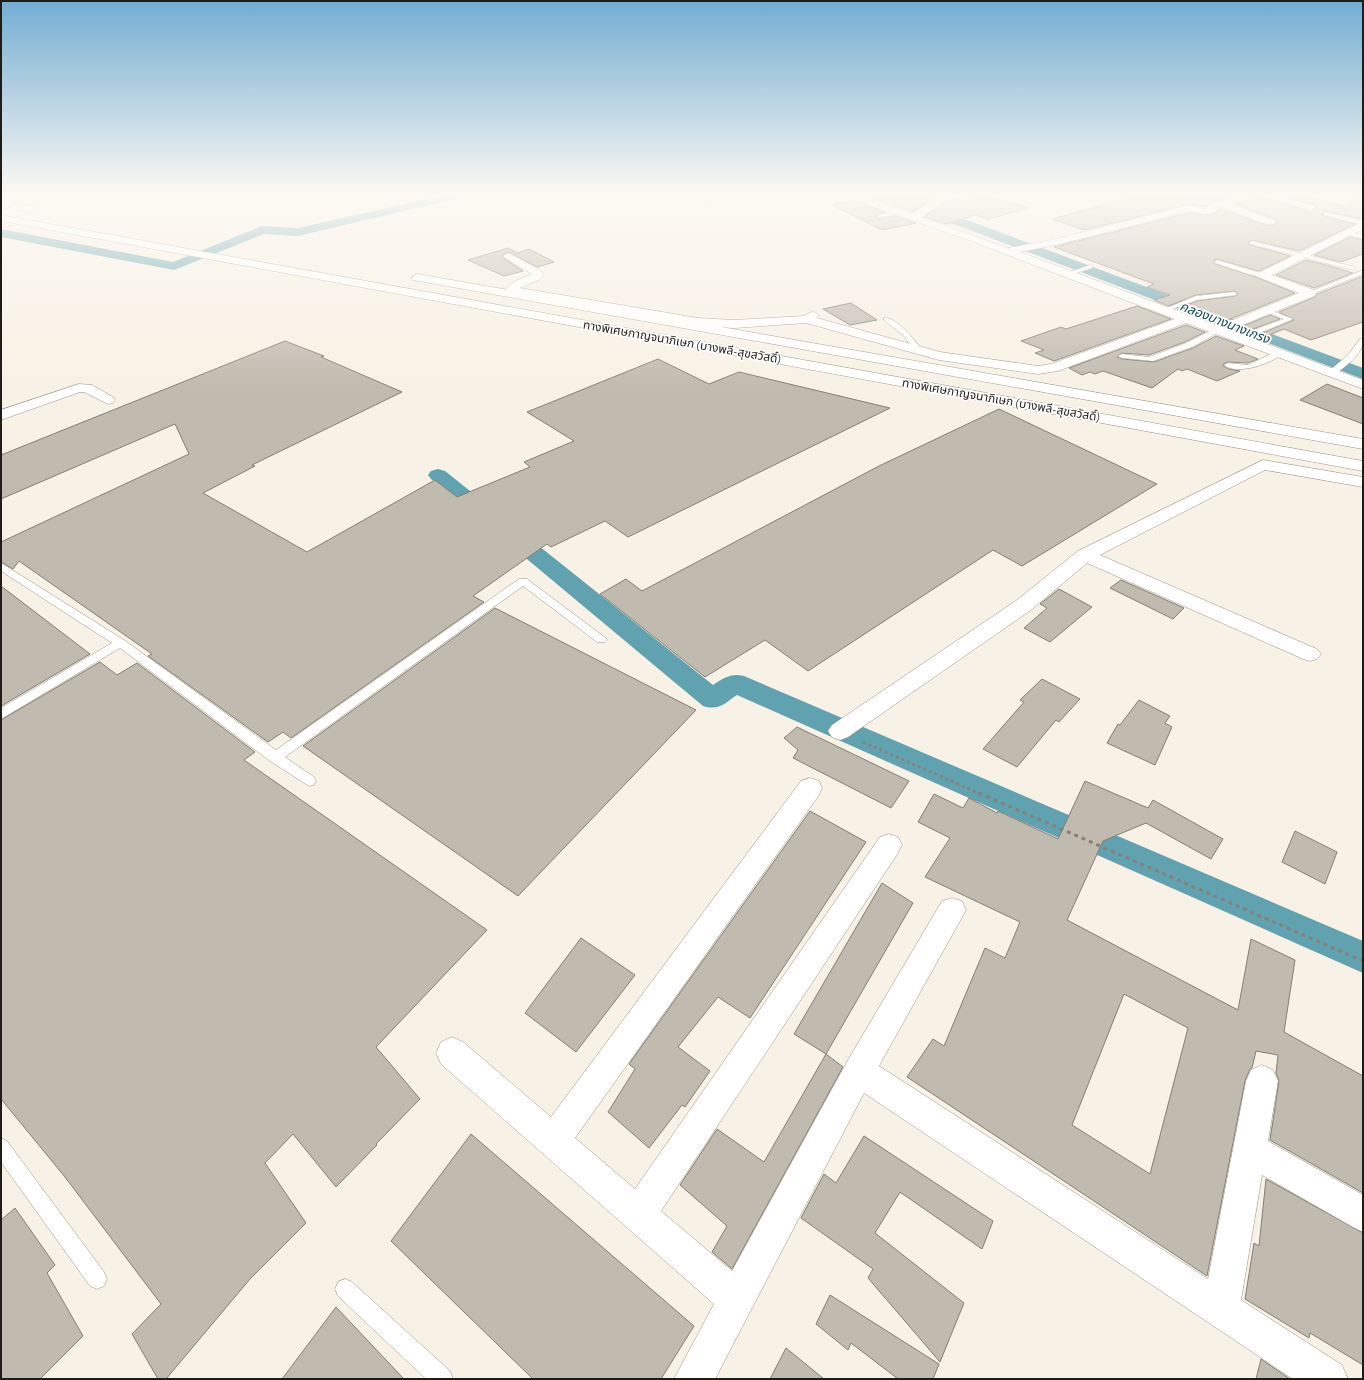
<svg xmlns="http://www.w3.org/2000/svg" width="1364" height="1380" font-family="'Zilla Slab','Noto Sans Thai',serif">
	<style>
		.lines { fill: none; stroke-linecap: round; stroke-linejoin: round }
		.canal { fill: #61a2b0; fill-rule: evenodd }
		.building { fill: #c1baaf; stroke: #847e73; fill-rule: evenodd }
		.lane-casing { stroke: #989287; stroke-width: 1 }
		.street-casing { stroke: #989287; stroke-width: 1 }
		.highway-casing { stroke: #989287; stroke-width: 1 }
		.path-far2 { stroke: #858078; stroke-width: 1; stroke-dasharray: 1.5 1.5; stroke-linecap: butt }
		.path-far1 { stroke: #858078; stroke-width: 2.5; stroke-dasharray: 3 3; stroke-linecap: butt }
		.path { stroke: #858078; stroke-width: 3; stroke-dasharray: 4 4; stroke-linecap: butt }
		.lane { fill: #fff; fill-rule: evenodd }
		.street { fill: #fff; fill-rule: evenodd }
		.highway { fill: #fff; fill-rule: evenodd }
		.labels { text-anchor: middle; stroke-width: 3.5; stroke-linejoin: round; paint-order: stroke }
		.far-street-label { font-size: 12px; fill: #201d19; stroke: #fff }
		.far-water-label { font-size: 13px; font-style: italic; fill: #114b56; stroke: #fff }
	</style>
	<rect width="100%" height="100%" fill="#f8f1e5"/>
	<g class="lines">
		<path class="canal" d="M446,195H465L459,198L298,236L264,234L174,270L1,237V229L173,262L262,226L298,228Z
			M880,195H891L895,199L970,221L1363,368V379L962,227L887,203Z
			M438,469L445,471L713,685C724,678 731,673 744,676L1363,941V973L737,695C725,703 719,711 703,706L431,479L428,475L431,471Z"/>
	</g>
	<path class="building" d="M892,195H929L932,200L912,211L872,198Z
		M985,195L1029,208L988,219L975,215L946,224L924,217L943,205L945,202L959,198L963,201Z
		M1139,195H1241L1216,200L1205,207L1189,204L1084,230L1052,219Z
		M1281,195H1307L1342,206L1363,196V219L1324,211L1322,214L1323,216L1355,224L1299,251L1251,240L1248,243L1250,245L1290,256L1259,271L1217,259L1214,260L1215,264L1256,277L1295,293L1218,324L1177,309L1197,301L1236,296L1238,294L1235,291L1196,295L1168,306L1154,300L1170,295L1147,287L1154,284L1054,247L1189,213L1210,215L1221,209L1265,225L1274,226L1276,223L1275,219L1235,204L1264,197L1310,212L1316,208L1314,205Z
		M854,201L885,212L876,215L879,219L895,216L916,223L882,230L832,205Z
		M1350,237L1363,240V254L1341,262L1314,255Z
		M508,248L518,253L529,249L554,262L537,267L508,252L502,255V257L523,271L504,276L468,260Z
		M1306,260L1330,266L1353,273L1314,288L1276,275Z
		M1363,276V322L1311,340L1284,329L1259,339L1253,337L1294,320L1279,312L1315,297L1317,294Z
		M851,303L877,320L850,325L823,309Z
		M1137,306L1171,319L1054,361L1035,353L1044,350L1021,341L1061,327L1066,329Z
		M1270,315L1280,319L1242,333L1234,330Z
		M1186,325L1205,332L1185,342L1149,355L1122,353L1117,357L1122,359L1154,362L1193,348L1216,336L1244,346L1235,350L1258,359L1248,363L1228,362L1223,364V366L1229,369L1240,371L1217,381L1187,369L1182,371L1178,369L1152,388L1103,371L1095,374L1090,372L1082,375L1069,368Z
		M285,341L324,356L321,357L402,392L252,465L255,466L203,493L307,552L435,480L457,497L530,467L524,462L574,441L527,412L658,359L709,384L739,372L890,408L628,537L605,521L551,547L547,544L473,596L484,602L291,738L283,732L268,742L148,656L152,654L19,561L13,569L1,562V542L189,454L175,424L1,499V455Z
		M1327,384L1363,398V424L1300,400Z
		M999,409L1157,484L1022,566L993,550L808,671L765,640L705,677L600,594L626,579L642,591L879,466Z
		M1121,580L1184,608L1173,619L1110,588Z
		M1,586L90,654L1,706Z
		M1059,589L1092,607L1050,642L1024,628L1047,608L1040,604Z
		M495,608L696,710L518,896L303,746Z
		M100,662L117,675L137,663L255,752L244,760L487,930L376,1047L420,1099L376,1144L377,1145L336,1187L293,1134L265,1163L306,1223L250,1279L166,1379H158L132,1334L161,1304L65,1177L1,1099V720Z
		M1042,679L1080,699L1059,722L1056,720L1017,767L983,749L1024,702L1020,700Z
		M1139,700L1170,716L1165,723L1172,727L1155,765L1107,743L1118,724L1120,725Z
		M797,727L909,781L891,808L793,758L798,750L784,738Z
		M1085,781L1148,808L1153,800L1223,839L1211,859L1146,823L1103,841L1067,920L1238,1010L1251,939L1295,960L1284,1032L1363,1076V1193L1270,1140L1279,1081L1276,1073L1278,1055L1256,1051L1252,1068L1250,1069L1245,1081L1207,1276L907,1077L933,1039L944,1046L985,948L1005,958L1020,922L925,877L950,838L918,822L934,794L963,808L969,798L997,813L998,811L1058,839ZM1124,994L1188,1028L1150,1174L1072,1125Z
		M810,811L866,842L750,1018L718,997L678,1047L710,1071L685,1107L682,1105L649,1148L608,1112L635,1069L629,1064Z
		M1295,831L1337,852L1325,884L1282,862Z
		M882,883L913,903L826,1054L794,1034Z
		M581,938L635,975L576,1052L525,1013Z
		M826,1054L843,1067L732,1269L712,1252L727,1226L680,1185L717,1129L764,1162Z
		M471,1134L694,1326L661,1379H533L391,1241Z
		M864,1136L993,1221L982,1249L900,1192L875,1233L964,1303L940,1362L868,1278L873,1269L801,1218L824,1174L836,1183Z
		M1266,1179L1363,1233V1365L1310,1333L1309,1338L1245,1299L1254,1243L1259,1246Z
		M15,1208L55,1265L47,1273L83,1336L40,1379H1V1220Z
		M830,1295L939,1364L933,1379H898L851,1343L848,1350L816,1324Z
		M336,1307L404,1379H282Z
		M786,1348L824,1379H770Z
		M1261,1359L1290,1379H1256Z"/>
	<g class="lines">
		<defs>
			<path id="lane" d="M957,195H967L941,201L938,199Z
				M897,210L899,213L880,218L877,216Z
				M1325,212L1363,221V225L1323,215Z
				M1345,231L1363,235V239L1343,234Z
				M1252,241L1355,267L1356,268L1353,270L1250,244L1249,243Z
				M1217,260L1264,274L1265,275L1262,277L1248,274L1215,263V261Z
				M1090,265L1093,267L1092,268L1067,276L1064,274Z
				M1363,270V274L1312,294L1307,293Z
				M1234,292L1237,294L1236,295L1197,300L1167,311L1162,310L1196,296Z
				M1266,310H1270L1293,319L1243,340H1237V336L1284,319L1266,312Z
				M884,318C895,316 915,339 921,349L920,351H914L905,337L884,320Z
				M1216,328L1223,330L1192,347L1153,361L1122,358L1118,356L1122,354L1149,357L1186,343Z
				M1360,339H1363C1363,355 1346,365 1335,375H1329V371L1348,355Z
				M1277,351L1284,353C1273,363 1237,376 1224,365L1228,363L1248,365Z
				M1,563L124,640L276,750L519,579H527L607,639L605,642H597L523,586L285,757L314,777L316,781L314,785L309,786L270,761L120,648L1,719V708L112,643L1,571Z
				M1,1138L7,1141L104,1272L107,1279L104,1286L97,1289L90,1286L1,1162Z
				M345,1279L352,1282L450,1371L453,1379H426L338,1296L335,1289L338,1282Z"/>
			<path id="street" d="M844,195H857L912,213L934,201L930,195H941L945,198L942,204L921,217L1008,248L1056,239L1189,205L1205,209L1216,201L1247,195H1277L1314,206L1315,208L1310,211L1264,195L1230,204L1274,220L1275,222L1274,224H1266L1221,207C1211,217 1202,214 1189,211L1056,245L1020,252L1218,326L1299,293L1258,277L1256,275L1258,273L1363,222V229L1272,275L1314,290L1316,293L1314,296L1230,330L1363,380V389L1186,323L1058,371L1038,374L939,360L806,323L734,328L698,326L516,295L506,289L513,282L532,274L505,258L503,256L509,253L540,270L544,275L539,280L520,288L698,318L734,320L804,316L813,311L819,315L817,318L940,352L1038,366L1051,364L1175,319L971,241L846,197Z
				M79,384L92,385L113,397L115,400L113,403L108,404L84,392H80L1,420V410Z
				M1263,460L1363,477V487L1265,470L1100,555L1317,649L1321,654L1317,659L1310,661L1303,659L1087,563L1031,610L848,737L840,740L832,737L828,731L832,725L1017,600L1078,551Z
				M810,778L819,781L822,788L819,795L575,1138L635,1189L880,837L889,834L898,837L902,845L898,853L661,1211L732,1271L848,1060L942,901L952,898L962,901L966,910L879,1066L1208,1279L1246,1081L1251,1070L1262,1065L1273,1070L1278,1081L1268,1141L1363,1195V1232L1351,1226L1262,1175L1241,1300L1342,1365L1348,1379H1293L864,1093L715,1379H674L714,1304L441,1064L436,1053L441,1042L452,1037L463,1042L551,1117L801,781Z"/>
			<path id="highway" d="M1,199L38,208L39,210L34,213L1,205Z
				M1,215L1363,461V471L1,221Z
				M417,274L1363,439V449L413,280L411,278Z"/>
		</defs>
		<use href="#lane" class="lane-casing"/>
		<use href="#street" class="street-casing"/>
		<use href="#highway" class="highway-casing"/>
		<path class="path-far2" d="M1350,195L1363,197
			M701,203L736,195"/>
		<path class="path-far1" d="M863,742L981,794"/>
		<path class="path" d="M979,793L1363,961"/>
		<use href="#lane" class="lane"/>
		<use href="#street" class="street"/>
		<use href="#highway" class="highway"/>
	</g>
	<linearGradient id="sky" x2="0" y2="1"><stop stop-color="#72add2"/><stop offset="0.5" stop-color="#fcf9f3"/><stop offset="1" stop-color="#fcf9f3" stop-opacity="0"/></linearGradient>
	<rect width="1364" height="388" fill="url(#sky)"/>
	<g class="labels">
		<g class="far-street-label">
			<text transform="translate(682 342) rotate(10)" y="4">ทางพิเศษกาญจนาภิเษก (บางพลี-สุขสวัสดิ์)</text>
			<text transform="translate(1001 400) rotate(10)" y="4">ทางพิเศษกาญจนาภิเษก (บางพลี-สุขสวัสดิ์)</text>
		</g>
		<g class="far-water-label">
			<text transform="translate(1225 322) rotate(21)" y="5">คลองบางนางเกรง</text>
		</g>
	</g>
	<rect width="1364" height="1380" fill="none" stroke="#201d19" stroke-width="4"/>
</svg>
